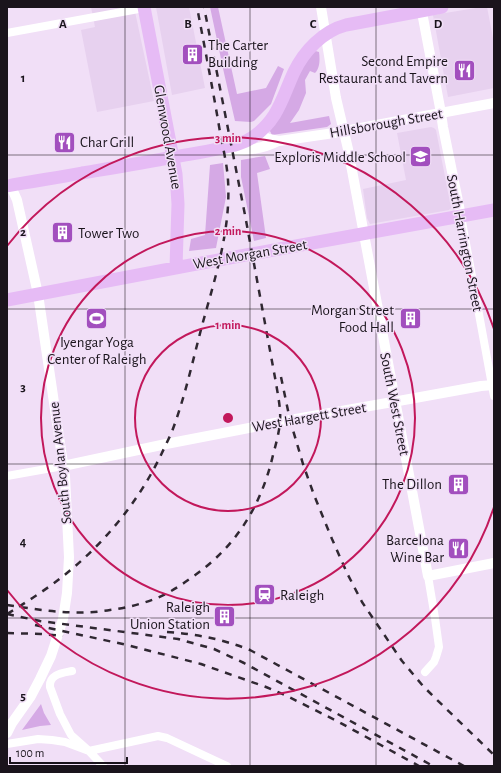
<svg xmlns="http://www.w3.org/2000/svg" width="501" height="773" font-family="'Alegreya Sans',sans-serif">
	<style>
		.built { fill: #e7d1ef }
		.green { fill: #d5a9e5 }
		.lines { fill: none; stroke-linecap: round; stroke-linejoin: round }
		.minor { stroke: #fff; stroke-width: 8 }
		.tertiary { stroke: #fff; stroke-width: 10 }
		.primary { stroke: #e6bbf5; stroke-width: 13 }
		.rail { stroke: #302832; stroke-width: 2.5; stroke-dasharray: 7 7; stroke-linecap: butt }
		.grid { fill: none; stroke: #1a141c; stroke-width: 1; stroke-opacity: 0.55 }
		.ring { fill: none; stroke: #c2185b; stroke-width: 2 }
		.labels { text-anchor: middle; stroke-width: 3; stroke-linejoin: round; paint-order: stroke }
		.poi-label { font-size: 15px; fill: #1a141c; stroke: #f1dff7; text-anchor: end }
		.street-label { font-size: 15px; fill: #1a141c; stroke: #f1dff7 }
		.grid-label { font-size: 13px; text-anchor: middle; font-weight: bold; fill: #1a141c; stroke: #f1dff7; stroke-width: 3; stroke-linejoin: round; paint-order: stroke }
		.centre { fill: #c2185b; stroke: #f1dff7; stroke-width: 2 }
		.ring-label { font-size: 12px; text-anchor: middle; font-weight: bold; fill: #c2185b; stroke: #f1dff7; stroke-width: 3; stroke-linejoin: round; paint-order: stroke }
	</style>
	<rect width="100%" height="100%" fill="#f1dff7"/>
	<path class="built" d="M91,7H134L154,101L97,112L81,30L95,27Z
		M156,7H189L205,88L172,95Z
		M482,7H487L494,43V88L448,97L433,15Z
		M431,127L434,128L436,130L451,208L449,210L370,224L367,218L363,189L406,180L397,133Z"/>
	<path class="green" d="M210,7H218L237,94L266,88L278,66L284,69L271,104L254,121L251,122L235,121L224,73Z
		M312,50L319,52C320,59 320,68 315,73L310,71L305,80L306,93L299,110L290,123L329,116L331,124L327,127L272,135L269,129Z
		M265,156L270,169L257,173L266,238L254,241L241,177V160Z
		M223,163L226,197L216,248L189,251L191,239L205,235L210,165Z
		M41,704L44,713L51,725L40,726L22,730Z"/>
	<g class="lines">
		<path class="minor" d="M7,33L144,8
			M461,216L494,396
			M7,476L63,466
			M72,671C63,673 49,674 50,687L60,714L71,735L89,751L103,766
			M425,672L434,662L436,657L439,647L435,618L428,576
			M7,744L38,739L52,740L65,742L89,751L158,736L167,738L227,766"/>
		<path class="tertiary" d="M321,7L336,98L348,149L428,576L494,563
			M421,7L441,113L443,127L461,216
			M258,134L269,139L279,141L334,133L494,103
			M227,151C244,151 263,149 278,141
			M7,184L13,191L17,200L38,294L62,457L65,476L69,557L67,593L63,619L51,656L40,679L31,696L12,723L7,733
			M63,466L166,444L290,420L404,400L481,386L494,385"/>
		<path class="primary" d="M144,7L176,174L178,204L176,268
			M7,186C32,181 57,178 82,173C112,168 143,163 174,157C190,154 206,152 221,148C232,146 243,144 253,137C278,120 282,98 294,72C304,51 323,31 346,25L442,7
			M7,300L191,265L494,210"/>
		<path class="rail" d="M281,377L290,420L303,464L314,495L332,539L347,573L362,602L402,661L423,686L434,697L494,755
			M7,605C41,610 75,616 110,610C126,608 142,604 157,598C169,593 180,586 191,578C235,548 261,507 273,455C276,444 279,433 280,422C281,409 278,396 276,383L245,215L204,7
			M7,614C22,605 36,596 50,586C96,553 134,509 159,459C163,451 167,442 171,434C185,398 193,359 203,322C216,275 231,228 228,180C227,164 223,148 220,132C213,90 205,49 197,7
			M7,614L40,621L178,639L214,649L244,663L433,766
			M35,625L127,645L201,664L266,687L287,696L337,721L419,766
			M167,632C196,634 222,639 250,650L464,766
			M7,633L41,634L63,636"/>
	</g>
	<path class="grid" d="M125,7V766M250,7V766M376,7V766M7,155H494M7,309H494M7,464H494M7,618H494"/>
	<g class="ring">
		<circle cx="228" cy="418" r="93"/>
		<circle cx="228" cy="418" r="187"/>
		<path d="M494 507A280 280 0 0 1 7 590M7 246A280 280 0 0 1 494 329"/>
	</g>
	<defs>
		<symbol id="building-square" viewBox="-11 -11 22 22"><rect x="-9" y="-9" width="18" height="18" rx="4" fill="#a24fbe" stroke="#f1dff7"/><path d="M-4-6H4V6H1V3H-1V6H-4ZM-2.5-4.3h1.7v1.8h-1.7ZM.8-4.3h1.7v1.8H.8ZM-2.5-1h1.7V.8h-1.7ZM.8-1h1.7V.8H.8Z" fill="#fff"/></symbol>
		<symbol id="restaurant-square" viewBox="-11 -11 22 22"><rect x="-9" y="-9" width="18" height="18" rx="4" fill="#a24fbe" stroke="#f1dff7"/><path d="M-5-6h1v4h1v-4h1v4h1v-4h1v5L-1.5 .5V6h-2V.5L-5-1ZM5-6V6H3V1.5H1.5Q1.5-4 5-6Z" fill="#fff"/></symbol>
		<symbol id="school-square" viewBox="-11 -11 22 22"><rect x="-9" y="-9" width="18" height="18" rx="4" fill="#a24fbe" stroke="#f1dff7"/><path d="M0-5L7-2L0 1L-7-2ZM-4 1L0 2.5L4 1V4Q0 6-4 4Z" fill="#fff"/></symbol>
		<symbol id="stadium-square" viewBox="-11 -11 22 22"><rect x="-9" y="-9" width="18" height="18" rx="4" fill="#a24fbe" stroke="#f1dff7"/><path d="M0-5a6.5 5 0 1 0 0 10a6.5 5 0 1 0 0-10ZM-3.5-1.8h7v3.6h-7Z" fill="#fff"/></symbol>
		<symbol id="station-square" viewBox="-11 -11 22 22"><rect x="-9" y="-9" width="18" height="18" rx="4" fill="#a24fbe" stroke="#f1dff7"/><path d="M-3-6H3Q5-6 5-4V2Q5 4 3 4L4.5 6H3L1.5 4h-3L-3 6H-4.5L-3 4Q-5 4-5 2V-4Q-5-6-3-6ZM-3.5-4v3h7v-3ZM-3.5 1v1.5H-2V1ZM2 1v1.5H3.5V1Z" fill="#fff"/></symbol>
	</defs>
	<g fill-rule="evenodd">
		<use href="#building-square" x="180" y="42" width="25" height="25"/>
		<use href="#restaurant-square" x="452" y="58" width="25" height="25"/>
		<use href="#restaurant-square" x="52" y="130" width="25" height="25"/>
		<use href="#school-square" x="408" y="144" width="25" height="25"/>
		<use href="#building-square" x="50" y="220" width="25" height="25"/>
		<use href="#stadium-square" x="84" y="306" width="25" height="25"/>
		<use href="#building-square" x="398" y="306" width="25" height="25"/>
		<use href="#building-square" x="446" y="472" width="25" height="25"/>
		<use href="#restaurant-square" x="446" y="536" width="25" height="25"/>
		<use href="#station-square" x="252" y="582" width="25" height="25"/>
		<use href="#building-square" x="212" y="604" width="25" height="25"/>
	</g>
	<g class="labels">
		<g class="poi-label">
			<text x="208" y="50" text-anchor="start">The Carter<tspan x="208" dy="17">Building</tspan></text>
			<text x="448" y="66">Second Empire<tspan x="448" dy="17">Restaurant and Tavern</tspan></text>
			<text x="80" y="147" text-anchor="start">Char Grill</text>
			<text x="406" y="162">Exploris Middle School</text>
			<text x="78" y="238" text-anchor="start">Tower Two</text>
			<text x="394" y="315">Morgan Street<tspan x="394" dy="17">Food Hall</tspan></text>
			<text x="97" y="347" text-anchor="middle">Iyengar Yoga<tspan x="97" dy="17">Center of Raleigh</tspan></text>
			<text x="442" y="489">The Dillon</text>
			<text x="444" y="545">Barcelona<tspan x="444" dy="17">Wine Bar</tspan></text>
			<text x="280" y="600" text-anchor="start">Raleigh</text>
			<text x="210" y="612">Raleigh<tspan x="210" dy="17">Union Station</tspan></text>
		</g>
		<g class="street-label">
			<text transform="translate(386 123) rotate(-10)" y="5">Hillsborough Street</text>
			<text transform="translate(168 137) rotate(80)" y="5">Glenwood Avenue</text>
			<text transform="translate(465 243) rotate(79)" y="5">South Harrington Street</text>
			<text transform="translate(250 254) rotate(-10)" y="5">West Morgan Street</text>
			<text transform="translate(395 404) rotate(79)" y="5">South West Street</text>
			<text transform="translate(309 417) rotate(-10)" y="5">West Hargett Street</text>
			<text transform="translate(60 463) rotate(-96)" y="5">South Boylan Avenue</text>
		</g>
	</g>
	<g class="grid-label">
		<text x="63" y="28">A</text>
		<text x="188" y="28">B</text>
		<text x="313" y="28">C</text>
		<text x="438" y="28">D</text>
		<text x="23" y="82">1</text>
		<text x="23" y="236">2</text>
		<text x="23" y="391">3</text>
		<text x="23" y="546">4</text>
		<text x="23" y="700">5</text>
	</g>
	<circle cx="228" cy="418" r="6" class="centre"/>
	<g class="ring-label">
		<text x="228" y="142">3 min</text>
		<text x="228" y="235">2 min</text>
		<text x="228" y="329">1 min</text>
	</g>
	<rect width="501" height="773" fill="none" stroke="#1a141c" stroke-width="16"/>
	<path d="M10 757v6h117v-6" fill="none" stroke="#1a141c" stroke-width="2"/>
	<text x="16" y="757" font-size="12" fill="#1a141c" stroke="#f1dff7" stroke-width="3" paint-order="stroke">100 m</text>
</svg>
